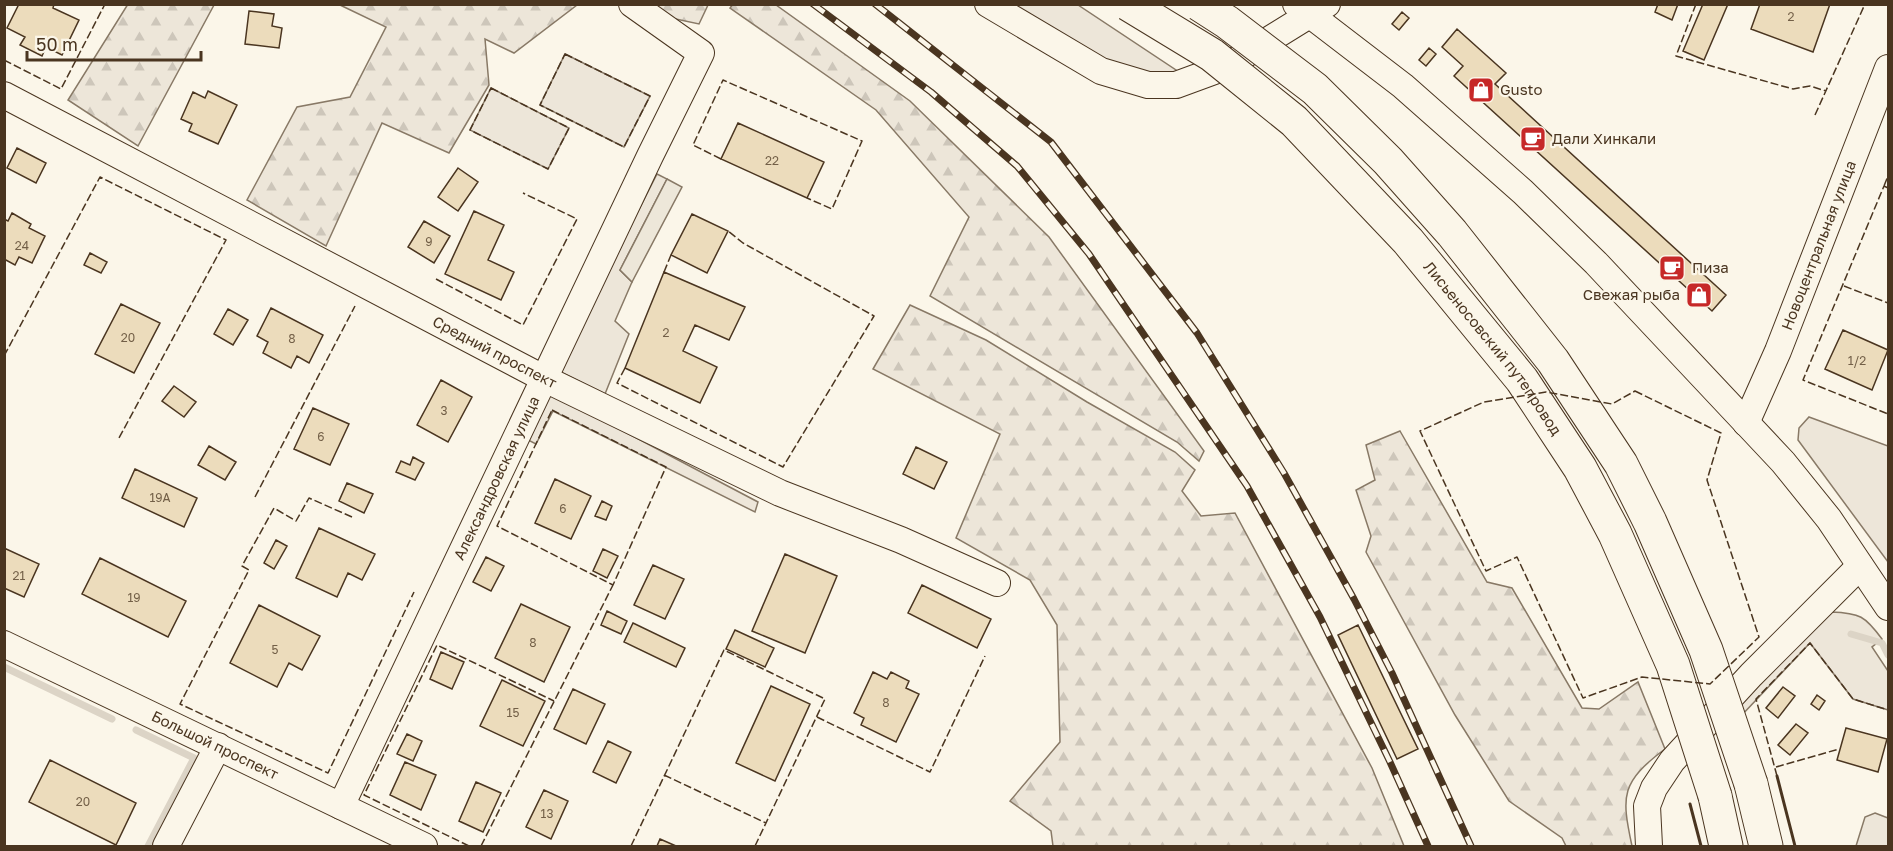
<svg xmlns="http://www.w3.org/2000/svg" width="1893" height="851" font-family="'Golos Text',sans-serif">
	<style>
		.green { fill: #ede6d9; stroke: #887966; stroke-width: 1.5 }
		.forest { fill: url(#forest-firs); stroke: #887966; stroke-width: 1.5 }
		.parking { fill: #ede7d9; stroke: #887966; stroke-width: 1.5 }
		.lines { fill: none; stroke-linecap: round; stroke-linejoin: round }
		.stream { stroke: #dcd4c6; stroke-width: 7 }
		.building { fill: #ecdcbc; stroke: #4a3520; stroke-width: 1.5 }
		.minor-casing { stroke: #4a3520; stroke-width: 28 }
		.major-casing { stroke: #4a3520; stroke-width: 35 }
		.minor { stroke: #fbf6e9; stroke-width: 26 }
		.major { stroke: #fbf6e9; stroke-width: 33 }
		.rail-casing { stroke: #4a3520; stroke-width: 7 }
		.rail { stroke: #fbf6e9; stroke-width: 4.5; stroke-dasharray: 14; stroke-linecap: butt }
		.major-bridge-casing { stroke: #4a3520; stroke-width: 35; stroke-linecap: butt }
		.major-bridge { stroke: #fbf6e9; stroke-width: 33 }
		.fence { stroke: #4a3520; stroke-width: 1.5; stroke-dasharray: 8 3; stroke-linecap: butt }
		.wall { stroke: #4a3520; stroke-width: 3 }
		.labels { text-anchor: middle; stroke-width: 4.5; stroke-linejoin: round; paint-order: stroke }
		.number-label { font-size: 12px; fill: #725f47 }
		.poi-label { font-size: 15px; fill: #4a3520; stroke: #fbf6e9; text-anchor: start }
		.street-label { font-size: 15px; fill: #4a3520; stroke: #fbf6e9 }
	</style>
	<defs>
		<pattern id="forest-firs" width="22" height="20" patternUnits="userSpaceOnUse" patternTransform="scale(1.5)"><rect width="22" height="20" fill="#ede6d9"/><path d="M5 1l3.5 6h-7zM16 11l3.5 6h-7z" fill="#cdc6ba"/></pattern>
	</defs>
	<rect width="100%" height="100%" fill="#fbf6e9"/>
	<path class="green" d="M1006,5H1078L1179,72L1147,76L1100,63Z
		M565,54L650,96L624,147L540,105Z
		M491,88L569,128L548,169L470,130Z
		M657,174L667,179L620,270L632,282L615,321L629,334L605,394L557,370Z
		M551,393L758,502L755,512L553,411L536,444L524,438Z
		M1809,417L1888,446V562L1798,440L1799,428Z
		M1831,612C1860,613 1865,616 1882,639L1872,647L1888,671V710L1853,699L1810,643L1740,717L1736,704Z
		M1875,813L1888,818V846H1856L1865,817Z"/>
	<path class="forest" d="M128,4L214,5L138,146L68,100Z
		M733,4L776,5L910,101L1049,237L1204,451L1199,461L1177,442L930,296L969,217L876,110L730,8Z
		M340,5H577L514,53L485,39L489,85L449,153L382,123L326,246L247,200L297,107L350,97L386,27Z
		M643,5H708L699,24L657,15Z
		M910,305L986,340L1087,402L1175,452L1195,470L1182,491L1201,516L1235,513L1372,768L1404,846H1053L1051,831L1010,801L1060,742L1057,625L1030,580L956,538L1000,434L873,369Z
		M1400,431L1487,582L1512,588L1582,708L1599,709L1638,682L1665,749C1621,782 1621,795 1632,846H1566L1562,838L1509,801L1455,715L1366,552L1371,536L1356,490L1375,480L1366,445Z"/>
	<path class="parking" d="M667,179L682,187L632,282L620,270Z"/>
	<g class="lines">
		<path class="stream" d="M1851,634L1882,643L1888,655
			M4,667L112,719
			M136,730L194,758L148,846"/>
	</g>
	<path class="building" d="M19,4H54L53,8L79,20L62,55L46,47L42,56L20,45L25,37L7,28Z
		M1658,4H1678L1672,20L1655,12Z
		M1703,4H1728L1704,60L1683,51Z
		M1760,4H1830L1813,52L1751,29Z
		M249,11L274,14L272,26L282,28L279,48L245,44Z
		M1402,12L1409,18L1399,30L1392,24Z
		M1457,29L1506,73L1495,84L1726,295L1712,311L1454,76L1463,66L1442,47Z
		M1429,48L1436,54L1426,66L1419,60Z
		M208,91L237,105L218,144L189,131L192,124L181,119L193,92L205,98Z
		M738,123L824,162L807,198L721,159Z
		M17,148L46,163L36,183L7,168Z
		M458,168L478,182L458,211L438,197Z
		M474,211L504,225L488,260L514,272L501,300L445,274Z
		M12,213L31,224L29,228L45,236L32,263L19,257L15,265L4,259V219L8,221Z
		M692,214L728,231L707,273L671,255Z
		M424,221L450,236L434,263L408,247Z
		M90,253L107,262L101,273L84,265Z
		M664,272L745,307L729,340L695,325L683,351L717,367L700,403L625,368Z
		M121,304L160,323L134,373L95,354Z
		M271,308L323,335L309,363L297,356L291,368L263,353L268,342L257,336Z
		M228,309L248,320L233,345L214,334Z
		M1843,330L1888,350L1872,390L1825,369Z
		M441,380L472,397L448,442L417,425Z
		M174,386L196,402L184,417L162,401Z
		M313,408L349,424L330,465L294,449Z
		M209,446L236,462L225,480L198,465Z
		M916,447L947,462L934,489L903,474Z
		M413,457L424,463L415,480L396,472L401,461L410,465Z
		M135,469L197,498L184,527L122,498Z
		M555,479L591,496L571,539L535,523Z
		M347,483L373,494L364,513L339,501Z
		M602,501L612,506L606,520L595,516Z
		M319,528L375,554L362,580L348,573L337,597L296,578Z
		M276,540L287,546L274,569L264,563Z
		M4,548L39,564L24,597L4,588Z
		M603,549L618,556L607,578L593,571Z
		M785,554L837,576L805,653L752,631Z
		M486,557L504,566L491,591L473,582Z
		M100,558L186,601L168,637L82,594Z
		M653,565L684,579L665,619L634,605Z
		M922,585L991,619L977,648L908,613Z
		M521,604L570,627L544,682L495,658Z
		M259,605L320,636L302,670L289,663L277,687L230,663Z
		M607,611L627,621L621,634L601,625Z
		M633,623L685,648L676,667L624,642Z
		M1358,625L1418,749L1397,759L1338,635Z
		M735,630L774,648L765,667L726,649Z
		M441,652L464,662L452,689L430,679Z
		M873,672L887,679L891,672L909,681L906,688L919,694L896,742L861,725L864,718L854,713Z
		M502,680L545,701L523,746L480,726Z
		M771,686L810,704L775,781L736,763Z
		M1783,687L1795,696L1778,718L1766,708Z
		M573,689L605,704L586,744L554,729Z
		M1817,695L1825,701L1819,710L1811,704Z
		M1796,724L1808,733L1790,755L1778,745Z
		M1846,728L1887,739L1878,772L1837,760Z
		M407,734L422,741L413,761L397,754Z
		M608,741L631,752L616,783L593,772Z
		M50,760L136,803L116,845L29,802Z
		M405,762L436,775L421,810L390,795Z
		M476,782L501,793L483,832L459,821Z
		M544,790L568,801L551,839L526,827Z
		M660,839L676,846H657Z"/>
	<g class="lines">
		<defs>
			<g id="minor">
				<path d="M988,4L1101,71L1148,85H1176L1225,67L1327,4"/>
				<path d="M1296,4L1403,86L1523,192L1596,263L1783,462L1829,519L1888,607"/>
				<path id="s1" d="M4,95L545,379L780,493L901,540L997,583"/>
				<path id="s2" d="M1746,423L1778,351L1888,68"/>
				<path id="s3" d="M4,644L424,846"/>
				<path id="s4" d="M341,806L650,156L701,53L632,4"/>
				<path d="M166,846L218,746"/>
				<path d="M1649,846L1647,806L1654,788L1672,761L1751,675L1860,566"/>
			</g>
			<path id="major" d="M1751,784L1766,846
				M1715,796L1726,846"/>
		</defs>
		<use href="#minor" class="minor-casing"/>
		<use href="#major" class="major-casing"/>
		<use href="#minor" class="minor"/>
		<use href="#major" class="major"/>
		<defs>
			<path id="rail" d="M813,4L931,92L1017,166L1089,254L1247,486L1320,617L1390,762L1428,846
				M875,4L1051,142L1197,333L1284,473L1354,599L1392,673L1471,846"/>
		</defs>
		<use href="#rail" class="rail-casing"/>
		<use href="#rail" class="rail"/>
		<defs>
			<g id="major-bridge">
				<path id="s5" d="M1128,4L1212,55L1294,121L1408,241L1522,380L1580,468L1615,534L1673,665L1715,796"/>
				<path d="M1199,4L1227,22L1315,89L1388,161L1452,233L1553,361L1621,464L1650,522L1706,650L1751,784"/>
			</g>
		</defs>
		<use href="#major-bridge" class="major-bridge-casing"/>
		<use href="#major-bridge" class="major-bridge"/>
		<path class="fence" d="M1696,4L1676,56L1793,89L1810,86L1826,91
			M565,54L650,96L624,147L540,105Z
			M4,60L61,89L105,4
			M491,88L569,128L548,169L470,130Z
			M1815,115L1865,4
			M721,159L693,145L723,80L862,141L832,209L807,198
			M1884,186L1888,176
			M1888,188L1884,186L1803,380L1888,414
			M664,272L671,255
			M436,279L523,325L577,219L523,193
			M1844,286L1888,303
			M4,356L100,177L226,240L119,438
			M625,368L617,383L783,467L874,316L743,243L728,231
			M1635,391L1721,433L1707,480L1759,637L1710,684L1642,677L1583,698L1517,557L1486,571L1420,431L1484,402L1546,392L1612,404Z
			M552,410L666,467L613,585L497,526Z
			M255,497L355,306
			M352,517L309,498L296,521L274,508L242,566L249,570L180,704L328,773L414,592
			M817,717L930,772L985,656
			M1776,767L1839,749
			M664,775L766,823
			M1777,776L1756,699L1810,643L1853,699L1888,710
			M469,846L364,795L437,645L554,701
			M481,846L613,585
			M631,846L724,650L825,699L755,846"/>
		<path class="wall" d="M1777,776L1795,846
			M1690,804L1701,846"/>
	</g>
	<defs>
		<symbol id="shop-square" viewBox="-11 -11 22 22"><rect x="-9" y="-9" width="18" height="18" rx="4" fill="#c62828" stroke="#fbf6e9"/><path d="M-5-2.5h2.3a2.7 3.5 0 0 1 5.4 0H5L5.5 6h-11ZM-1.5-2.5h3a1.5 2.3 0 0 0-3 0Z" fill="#fff"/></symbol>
		<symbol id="cafe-square" viewBox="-11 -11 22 22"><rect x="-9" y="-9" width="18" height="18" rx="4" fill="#c62828" stroke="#fbf6e9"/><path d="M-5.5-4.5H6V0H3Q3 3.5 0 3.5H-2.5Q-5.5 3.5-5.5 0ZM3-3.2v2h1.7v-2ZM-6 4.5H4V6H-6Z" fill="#fff"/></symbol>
	</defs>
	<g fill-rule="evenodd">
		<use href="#shop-square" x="1466" y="75" width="30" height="30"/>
		<use href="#cafe-square" x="1518" y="124" width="30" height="30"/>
		<use href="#cafe-square" x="1657" y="253" width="30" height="30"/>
		<use href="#shop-square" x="1684" y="280" width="30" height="30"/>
	</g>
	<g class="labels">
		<g class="number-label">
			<text x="1791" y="21">2</text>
			<text x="772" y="165">22</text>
			<text x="429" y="246">9</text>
			<text x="22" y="250">24</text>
			<text x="666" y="337">2</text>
			<text x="128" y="342">20</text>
			<text x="292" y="343">8</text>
			<text x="1857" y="365">1/2</text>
			<text x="444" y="415">3</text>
			<text x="321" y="441">6</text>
			<text x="160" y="502">19А</text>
			<text x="563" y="513">6</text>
			<text x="19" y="580">21</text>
			<text x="134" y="602">19</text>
			<text x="533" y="647">8</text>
			<text x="275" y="654">5</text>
			<text x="886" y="707">8</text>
			<text x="513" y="717">15</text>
			<text x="83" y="806">20</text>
			<text x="547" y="818">13</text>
		</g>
		<g class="poi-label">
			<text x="1500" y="95">Gusto</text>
			<text x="1552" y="144">Дали Хинкали</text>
			<text x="1692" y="273">Пиза</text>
			<text x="1680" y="300" text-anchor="end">Свежая рыба</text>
		</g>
		<g class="street-label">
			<text dy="5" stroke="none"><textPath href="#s2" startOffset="192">Новоцентральная улица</textPath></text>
			<text dy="5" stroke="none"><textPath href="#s5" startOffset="506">Лисьеносовский путепровод</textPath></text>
			<text dy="5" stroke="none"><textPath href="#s1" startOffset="554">Средний проспект</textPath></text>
			<text dy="5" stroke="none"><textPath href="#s4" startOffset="363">Александровская улица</textPath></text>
			<text dy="5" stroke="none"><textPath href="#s3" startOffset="234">Большой проспект</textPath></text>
		</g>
	</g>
	<rect width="1893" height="851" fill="none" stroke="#4a3520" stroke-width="12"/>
	<path d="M27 51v9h174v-9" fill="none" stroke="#4a3520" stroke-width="3"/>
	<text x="36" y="51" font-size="18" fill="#4a3520" stroke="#fbf6e9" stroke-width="4.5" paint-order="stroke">50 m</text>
</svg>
